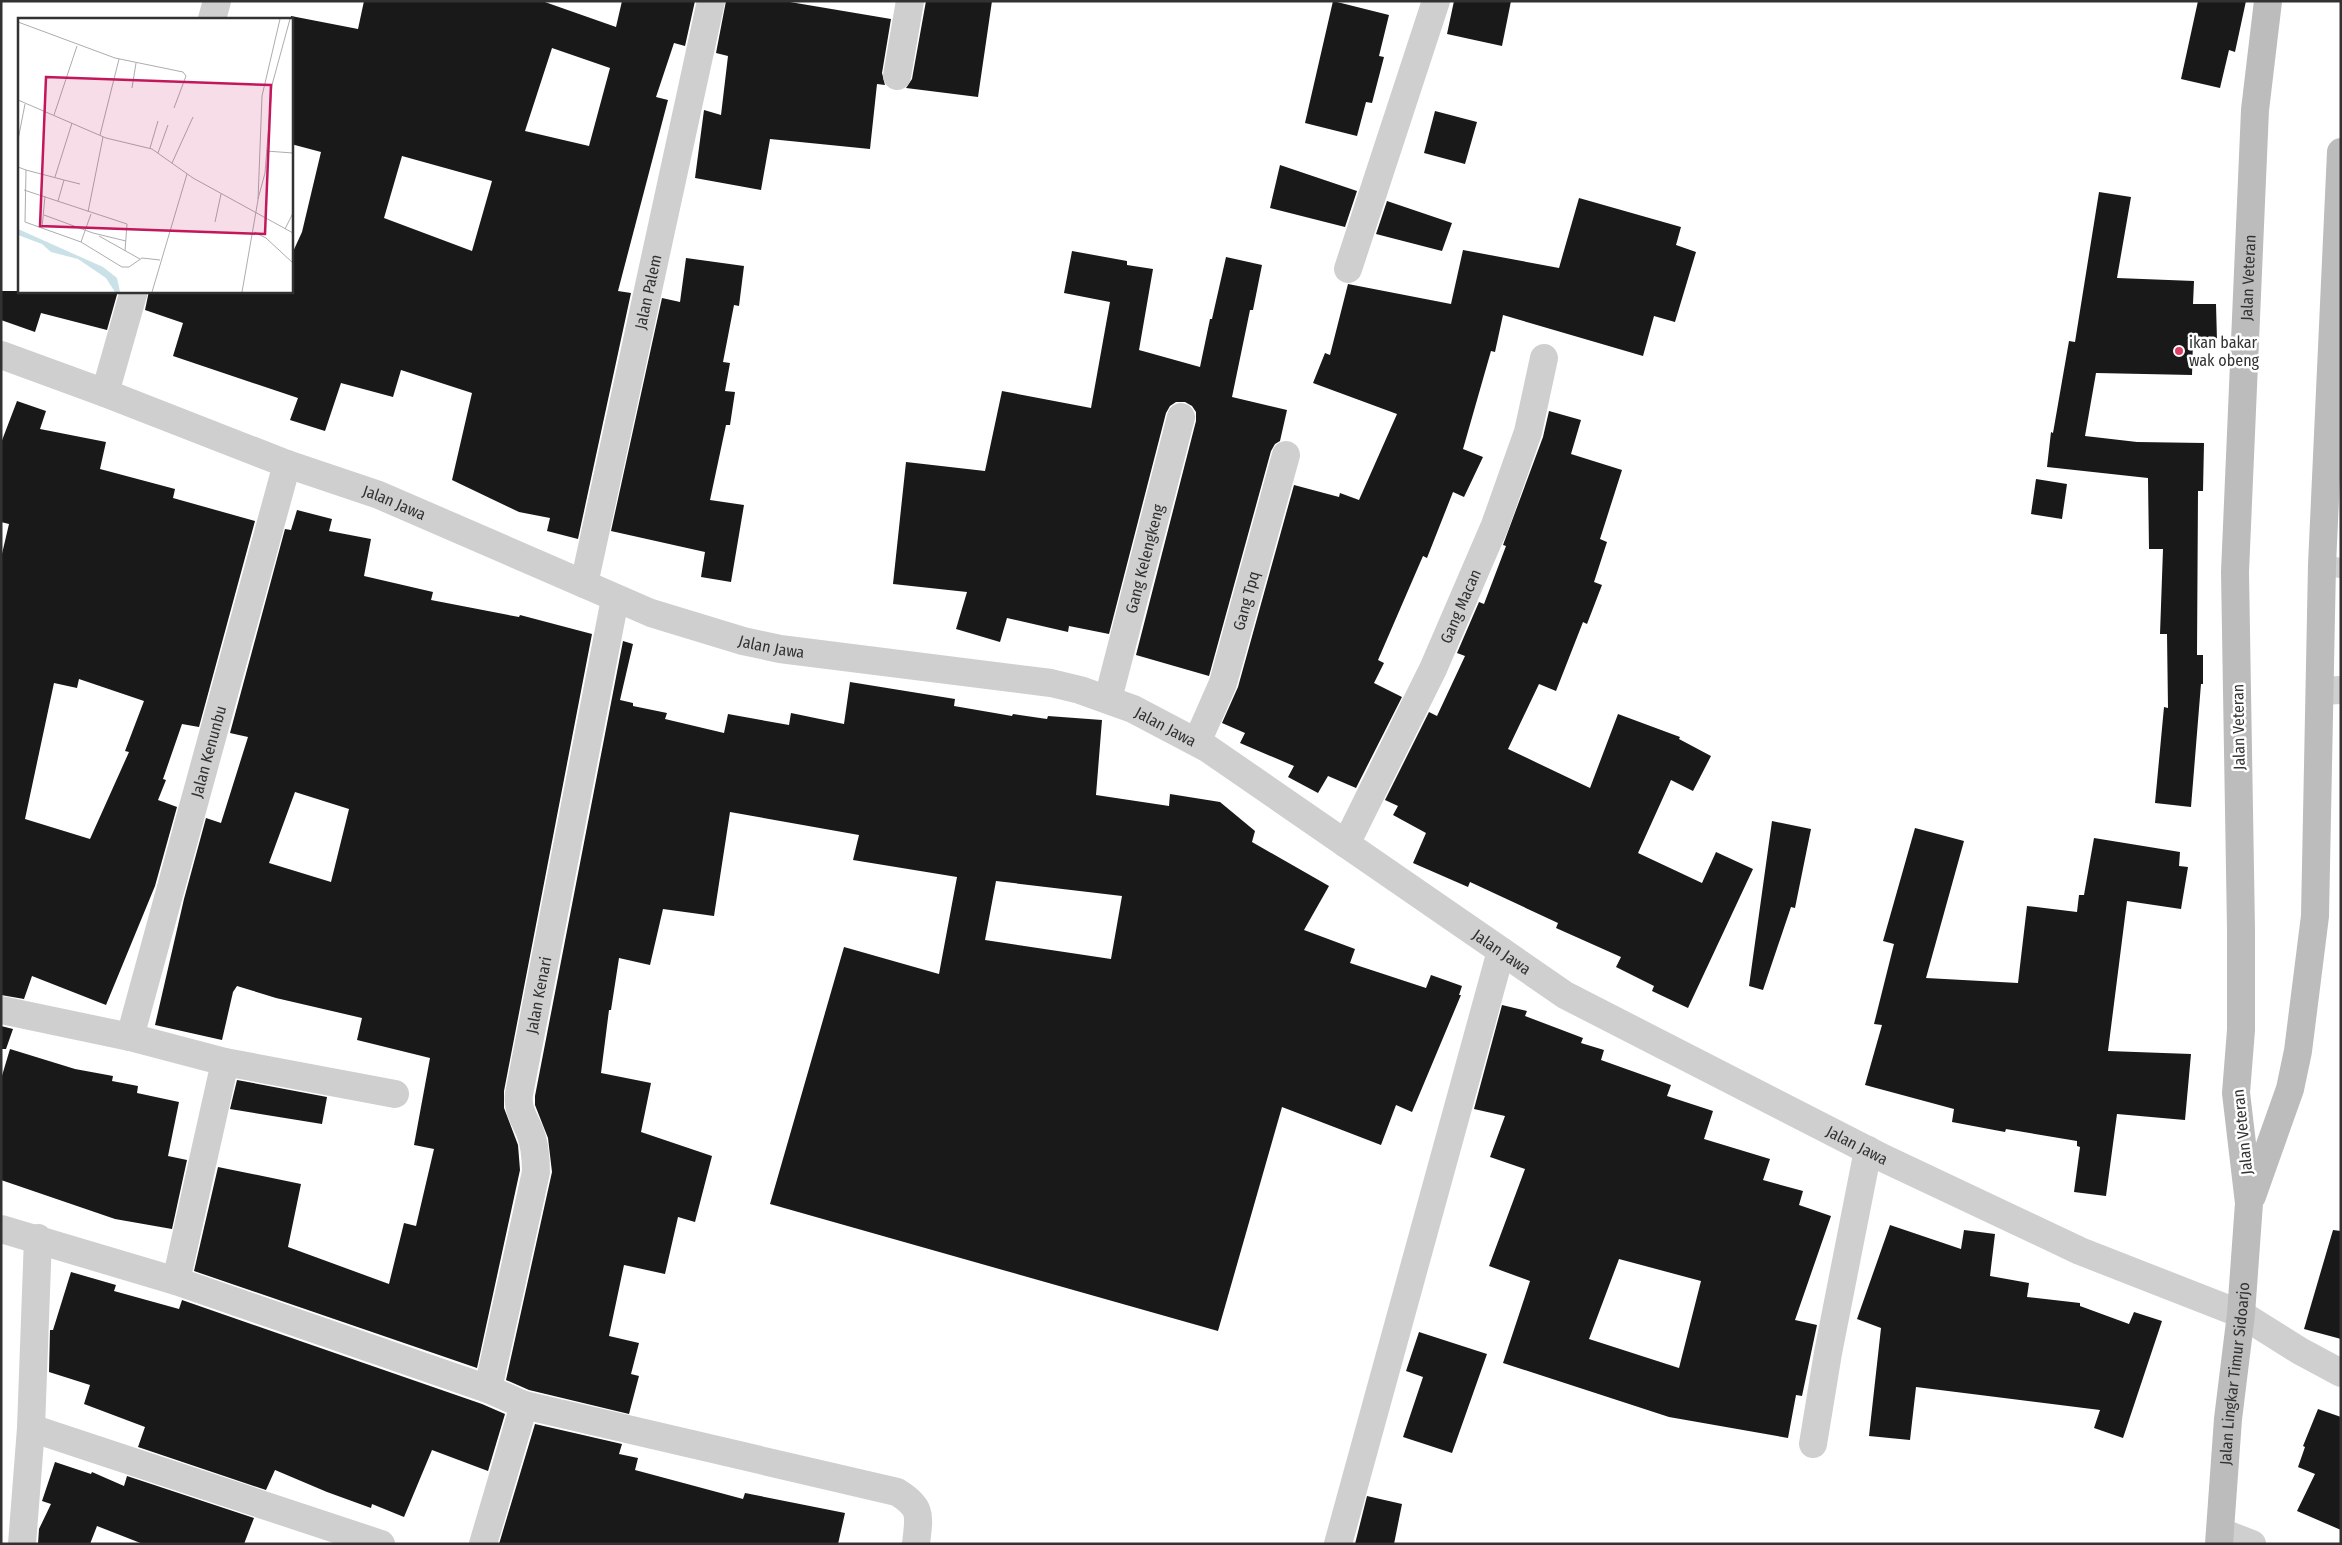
<svg xmlns="http://www.w3.org/2000/svg" width="2342" height="1545" font-family="'Fira Sans Condensed',sans-serif">
	<style>
		.building { fill: #191919; fill-rule: evenodd }
		.lines { fill: none; stroke-linecap: round; stroke-linejoin: round }
		.service { stroke: #cfcfcf; stroke-width: 20 }
		.minor { stroke: #cfcfcf; stroke-width: 28 }
		.tertiary { stroke: #cfcfcf; stroke-width: 28 }
		.secondary { stroke: #bcbcbc; stroke-width: 28 }
		.poi-dot { fill: #dd4162; stroke: #fff; stroke-width: 2 }
		.labels { text-anchor: middle; stroke-width: 5; stroke-linejoin: round; paint-order: stroke }
		.street-label { font-size: 16px; fill: #323232; stroke: #fff }
		.poi-label { font-size: 16px; fill: #323232; stroke: #fff; text-anchor: start }
		.inset-road { fill: none; stroke: #adadad; stroke-width: 1 }
		.view { fill: #c2185b; fill-opacity: 0.15; stroke: #c2185b; stroke-width: 2.5 }
		.inset-edge { fill: none; stroke: #323232; stroke-width: 2.5 }
	</style>
	<rect width="100%" height="100%" fill="#fff"/>
	<path class="building" d="M364,1H542L616,27L622,1H695L685,46L674,43L656,97L668,100L618,291L631,293L578,539L547,531L550,518L519,512L452,480L472,393L401,370L393,397L341,383L325,431L290,420L298,398L173,356L183,323L145,310L149,291H291V256L302,232L321,152L291,144V16L358,29ZM552,48L610,68L589,146L525,131ZM402,156L492,181L472,251L384,218Z
		M726,1H784L891,19L882,73L885,85L877,84L870,149L770,139L761,190L695,178L704,110L721,115L728,56L716,53Z
		M926,1H992L978,97L906,88L912,79Z
		M1333,1L1389,15L1379,56L1384,57L1372,103L1366,102L1357,136L1305,123Z
		M1454,1H1511L1502,46L1447,34Z
		M2198,1H2246L2235,52L2229,50L2220,88L2181,79Z
		M1435,111L1477,122L1465,164L1424,153Z
		M1280,165L1357,191L1345,227L1270,208Z
		M2099,192L2131,197L2117,278L2194,281L2193,304H2216L2217,341H2193L2192,375L2096,373L2085,436L2137,442L2204,443L2203,491H2198L2197,655H2203V684H2201L2191,807L2155,803L2164,707L2168,708L2167,634H2160L2163,549H2149L2148,478L2047,467L2051,432L2053,433L2069,341L2075,342Z
		M1579,198L1681,227L1676,245L1696,252L1675,322L1654,316L1643,356L1503,315L1495,352L1491,351L1463,449L1483,457L1464,497L1453,492L1427,558L1423,556L1378,660L1384,663L1374,683L1402,697L1356,788L1328,776L1318,793L1288,777L1294,766L1240,743L1245,733L1222,723L1238,687L1294,485L1339,497L1340,493L1359,500L1397,414L1313,383L1325,353L1330,355L1348,284L1451,304L1463,250L1559,268Z
		M1387,201L1452,223L1442,251L1376,234Z
		M1072,251L1127,261V265L1153,269L1139,350L1200,367L1210,319H1212L1226,257L1262,265L1253,310H1250L1232,397L1287,410L1280,441L1275,444L1271,451L1209,676L1136,655L1196,421V412L1192,406L1185,402H1176L1170,406L1166,413L1109,634L1069,626L1068,632L1007,618L1000,642L956,629L967,592L893,584L906,462L985,471L1002,391L1091,408L1110,302L1064,293Z
		M686,258L744,266L739,306L734,305L723,362L730,363L725,391L735,392L730,425H726L710,500L744,505L731,582L701,577L705,552L611,531L662,298L680,302Z
		M1,291H118L107,330L41,313L35,332L1,320Z
		M17,401L46,411L40,429L106,442L100,469L175,489L173,498L255,521L199,727L182,724L163,779L166,780L158,800L177,807L155,886L106,1005L32,976L24,999L1,995V558L9,524L1,522V443ZM79,679L144,701L125,751L129,752L90,839L25,819L54,683L77,688Z
		M1549,411L1581,420L1571,454L1622,470L1600,539L1607,542L1594,582L1602,585L1587,624L1583,622L1556,691L1539,684L1508,749L1590,788L1618,714L1680,737L1679,739L1711,756L1693,791L1671,780L1638,853L1702,883L1716,852L1753,869L1688,1008L1652,991L1654,986L1616,967L1621,957L1556,928L1558,923L1470,882L1468,887L1413,863L1426,833L1393,815L1398,806L1385,800L1429,712L1437,716L1465,656L1457,653L1479,602L1484,604L1506,546L1503,545L1543,437Z
		M2036,479L2067,484L2062,519L2031,514Z
		M297,510L332,519L329,531L371,539L364,576L433,592L431,600L519,617L520,615L592,634L504,1091V1108L518,1145L520,1170L477,1368L194,1271L218,1167L301,1184L288,1247L389,1284L404,1223L416,1226L434,1149L414,1145L430,1058L357,1040L362,1018L276,998L237,986L233,992L222,1040L155,1025L184,899L206,818L221,823L248,737L230,733L285,529L291,530ZM295,792L349,809L331,882L269,863Z
		M623,641L633,644L620,700L633,703V706L667,713L665,719L724,733L728,714L789,725L791,713L844,724L850,682L955,699L954,706L1012,716L1013,714L1047,719L1048,716L1102,720L1096,795L1169,806L1170,794L1220,802L1255,831L1252,842L1329,886L1304,930L1355,949L1350,963L1426,988L1431,975L1462,986L1459,995H1461L1412,1112L1396,1105L1381,1145L1282,1107L1218,1331L770,1204L844,947L939,974L957,877L853,860L859,835L730,812L714,916L663,909L650,965L619,958L611,1010H609L601,1073L651,1083L641,1132L712,1156L695,1222L678,1217L665,1274L624,1265L609,1336L639,1343L631,1374L639,1376L629,1414L529,1390L506,1380L552,1172L548,1138L535,1105V1096ZM996,881L1122,896L1111,959L985,940Z
		M1772,821L1811,829L1795,908L1791,907L1763,990L1749,986Z
		M1915,828L1964,841L1926,978L2018,983L2027,906L2077,912L2079,895H2084L2094,838L2180,852L2179,866L2188,867L2181,909L2127,901L2108,1051L2191,1054L2185,1120L2117,1114L2106,1196L2074,1192L2080,1147L2077,1146V1141L2006,1129L2005,1132L1952,1122L1954,1109L1865,1085L1882,1025L1874,1024L1894,944L1883,941Z
		M1502,1005L1527,1011L1525,1016L1583,1038L1581,1043L1604,1050L1601,1060L1671,1085L1667,1096L1713,1111L1704,1139L1770,1159L1763,1180L1803,1191L1799,1205L1831,1216L1795,1320L1817,1325L1802,1396L1796,1395L1788,1438L1669,1417L1503,1363L1530,1281L1489,1266L1525,1169L1490,1157L1505,1116L1474,1109ZM1619,1259L1701,1281L1679,1368L1589,1339Z
		M1,1026L13,1029L6,1049H1Z
		M10,1049L75,1069L113,1076L112,1081L138,1086L137,1093L179,1102L168,1156L187,1160L172,1229L115,1219L1,1180V1079Z
		M237,1080L327,1097L322,1124L230,1109Z
		M1890,1225L1961,1249L1964,1230L1995,1234L1990,1276L2029,1283L2027,1297L2080,1303V1306L2129,1324L2134,1312L2162,1321L2123,1438L2094,1428L2100,1410L1916,1387L1910,1440L1869,1436L1881,1328L1857,1319Z
		M2333,1230L2341,1231V1339L2304,1329Z
		M71,1272L116,1285L114,1291L179,1309L182,1300L482,1404L505,1414L488,1471L432,1450L404,1517L372,1504L371,1508L327,1492L275,1470L266,1490L138,1447L145,1427L84,1404L90,1385L49,1372L50,1330H53Z
		M1419,1332L1487,1354L1452,1453L1403,1437L1423,1377L1406,1371Z
		M2318,1409L2341,1417V1530L2297,1511L2315,1474L2298,1467L2305,1447L2303,1446Z
		M535,1424L622,1444L619,1454L638,1458L635,1470L743,1499L745,1493L845,1513L838,1544H499Z
		M55,1462L91,1474L92,1472L124,1486L127,1476L254,1518L244,1544H143L97,1526L90,1544H38L39,1529L51,1504L42,1501Z
		M1367,1496L1402,1504L1394,1544H1355Z"/>
	<g class="lines">
		<path class="service" d="M2322,565L2341,568"/>
		<g class="minor">
			<path d="M212,19L217,1"/>
			<path d="M897,76L910,1"/>
			<path d="M1348,269L1436,1"/>
			<path d="M105,393L134,291"/>
			<path id="s1" d="M584,584L711,1"/>
			<path d="M2320,691L2341,690"/>
			<path id="s2" d="M1108,699L1181,417"/>
			<path id="s3" d="M1197,742L1223,683L1286,455"/>
			<path id="s4" d="M1346,844L1433,669L1495,525L1528,432L1544,358"/>
			<path d="M1,1010L130,1037L225,1062L176,1281"/>
			<path id="s5" d="M130,1037L287,464"/>
			<path d="M225,1062L395,1094"/>
			<path d="M1,1229L176,1281L488,1389L524,1405L897,1492C923,1508 919,1516 916,1544"/>
			<path id="s6" d="M488,1389L536,1172C536,1158 535,1145 530,1132C524,1118 517,1109 519,1094L615,599"/>
			<path d="M31,1428L381,1544"/>
			<path d="M1813,1444L1828,1353L1868,1150"/>
			<path d="M2221,1532L2252,1544"/>
			<path d="M22,1544L31,1428L38,1238"/>
			<path d="M483,1544L524,1405"/>
			<path d="M1338,1544L1501,951"/>
		</g>
		<path class="tertiary" id="s7" d="M1,355L105,393L287,464L379,495L651,613L743,641L780,649L1051,683L1080,690L1133,709L1207,748L1565,995L1883,1158L2080,1251L2241,1314L2300,1351L2341,1373"/>
		<g class="secondary">
			<path d="M2252,1196L2290,1089L2298,1051L2315,916L2322,565L2341,152"/>
			<path id="s8" d="M2219,1544L2228,1419L2241,1314L2249,1203L2236,1093L2241,1030V929L2235,572L2255,110L2268,1"/>
		</g>
	</g>
	<circle class="poi-dot" cx="2179" cy="351" r="5"/>
	<g class="labels">
		<g class="street-label">
			<text dy="6" stroke="none"><textPath href="#s8" startOffset="1269">Jalan Veteran</textPath></text>
			<text dy="6" stroke="none"><textPath href="#s1" startOffset="299">Jalan Palem</textPath></text>
			<text dy="6" stroke="none"><textPath href="#s7" startOffset="420">Jalan Jawa</textPath></text>
			<text dy="6" stroke="none"><textPath href="#s2" startOffset="145">Gang Kelengkeng</textPath></text>
			<text dy="6" stroke="none"><textPath href="#s3" startOffset="150">Gang Tpq</textPath></text>
			<text dy="6" stroke="none"><textPath href="#s4" startOffset="264">Gang Macan</textPath></text>
			<text dy="6" stroke="none"><textPath href="#s7" startOffset="825">Jalan Jawa</textPath></text>
			<text dy="6" stroke="none"><textPath href="#s7" startOffset="1230">Jalan Jawa</textPath></text>
			<text transform="translate(2238 727) rotate(-91)" y="6">Jalan Veteran</text>
			<text dy="6" stroke="none"><textPath href="#s5" startOffset="296">Jalan Kenunbu</textPath></text>
			<text dy="6" stroke="none"><textPath href="#s7" startOffset="1635">Jalan Jawa</textPath></text>
			<text dy="6" stroke="none"><textPath href="#s6" startOffset="404">Jalan Kenari</textPath></text>
			<text transform="translate(2242 1132) rotate(-96)" y="6">Jalan Veteran</text>
			<text dy="6" stroke="none"><textPath href="#s7" startOffset="2040">Jalan Jawa</textPath></text>
			<text dy="6" stroke="none"><textPath href="#s8" startOffset="171">Jalan Lingkar Timur Sidoarjo</textPath></text>
		</g>
		<g class="poi-label">
			<text x="2189" y="348">ikan bakar<tspan x="2189" dy="18">wak obeng</tspan></text>
		</g>
	</g>
	<g transform="translate(18 18)">
		<rect width="275" height="275" fill="#fff"/>
		<path d="M0,211L85,249L99,260L102,274H97L88,260L60,241L33,234L24,226L0,217Z" fill="#cae1e8"/>
		<path class="inset-road" d="M0,4L97,40L165,54L168,58L156,90M114,70L118,45M0,82L88,120L134,131L175,160L275,215M36,97L59,28M82,117L101,41M0,122L7,86M132,130L140,103M248,133L275,135M140,135L150,107M154,145L175,99M0,149L8,152L7,204L63,224L104,249H111L124,240L142,242M8,152L46,162L40,183M37,159L54,105M46,162L62,166M6,172L109,206L107,233M240,181L247,155L254,67L272,1M70,194L85,119M26,197L75,215L108,223M197,204L203,176M24,210L27,178M267,211L275,195M236,214L248,220L275,245M81,218L122,241M63,224L73,196M134,274L169,156M224,274L240,182L244,78L262,1"/>
		<path class="view" d="M28,59L253,67L247,216L22,208Z"/>
		<rect width="275" height="275" class="inset-edge"/>
	</g>
	<rect width="2342" height="1545" fill="none" stroke="#323232" stroke-width="5"/>
</svg>
